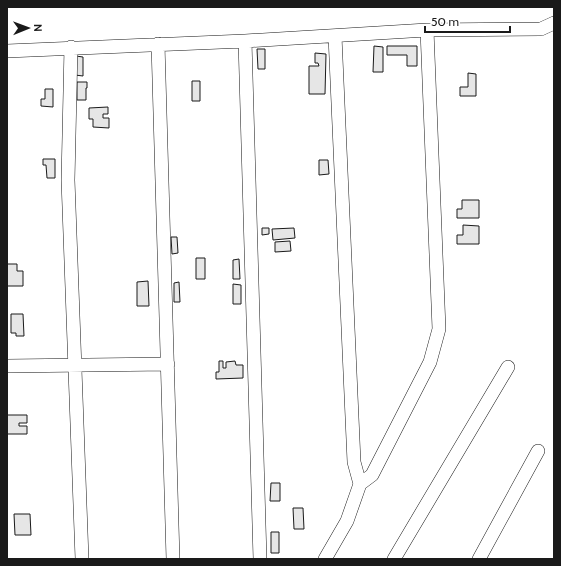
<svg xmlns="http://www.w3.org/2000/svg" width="561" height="566" font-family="Cabin,sans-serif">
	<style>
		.building { fill: #e6e6e6; stroke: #1a1a1a }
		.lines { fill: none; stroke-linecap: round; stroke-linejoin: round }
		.minor-casing { stroke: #1a1a1a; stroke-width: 14 }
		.minor { stroke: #fff; stroke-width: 13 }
	</style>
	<rect width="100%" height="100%" fill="#fff"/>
	<path class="building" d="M374,46L383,47V72H373Z
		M387,46H417V66H407V55H387Z
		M257,49H265V69H258Z
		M315,53L326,54L325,94H309V66H319L318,63H315Z
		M76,56L83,57V76L75,75Z
		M468,73L476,74V96H460V87H468Z
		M192,81H200V101H192Z
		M77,82H87V88H86V100H77Z
		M45,89H53V107L41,106V99H45Z
		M108,107V114H103V118H109V128L93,127V119H89V108Z
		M43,159H55V178H47L46,165H43Z
		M319,160H328L329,174L319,175Z
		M462,200H479V218H457V209H462Z
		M463,225L479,226V244H457V235H463Z
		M262,228H269V234L262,235Z
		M294,228L295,238L273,240L272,229Z
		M171,237H177L178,253L172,254Z
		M290,241L291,251L275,252V242Z
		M196,258H205V279H196Z
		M239,259L240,279H233V260Z
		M7,264H17V271H23V286H7Z
		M148,281L149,306H137V282Z
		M179,282L180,302H174V283Z
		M233,284L241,285V304H233Z
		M11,314H23L24,336H16V333H11Z
		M219,361H223V368H226V362L235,361L236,365H243V378L216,379V372H219Z
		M7,415H27V423H19V426H27V434H7Z
		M271,483H280V501H270Z
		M293,508H303L304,529H294Z
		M14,514H30L31,535H15Z
		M271,532H279V553H271Z"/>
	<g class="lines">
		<defs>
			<path id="minor" d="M335,36L354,462L360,484
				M245,41L260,559
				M158,44L173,559
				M71,47L68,180L82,559
				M7,51L245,41L427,30L541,29L554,23
				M7,366L168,364
				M325,559L347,521L360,484L372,475L430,362L439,329L427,30
				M394,559L508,367
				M479,559L538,451"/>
		</defs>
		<use href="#minor" class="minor-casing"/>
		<use href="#minor" class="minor"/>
	</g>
	<rect width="561" height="566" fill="none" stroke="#1a1a1a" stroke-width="16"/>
	<g transform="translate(28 28) rotate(89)" stroke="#ffffff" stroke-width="3" paint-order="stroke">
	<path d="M0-3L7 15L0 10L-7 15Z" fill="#1a1a1a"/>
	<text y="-6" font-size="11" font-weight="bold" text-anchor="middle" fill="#1a1a1a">N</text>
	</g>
	<path d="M425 26v6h85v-6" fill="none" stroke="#1a1a1a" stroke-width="2"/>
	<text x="431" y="26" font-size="12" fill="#1a1a1a" stroke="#ffffff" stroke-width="3" paint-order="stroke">50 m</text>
</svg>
